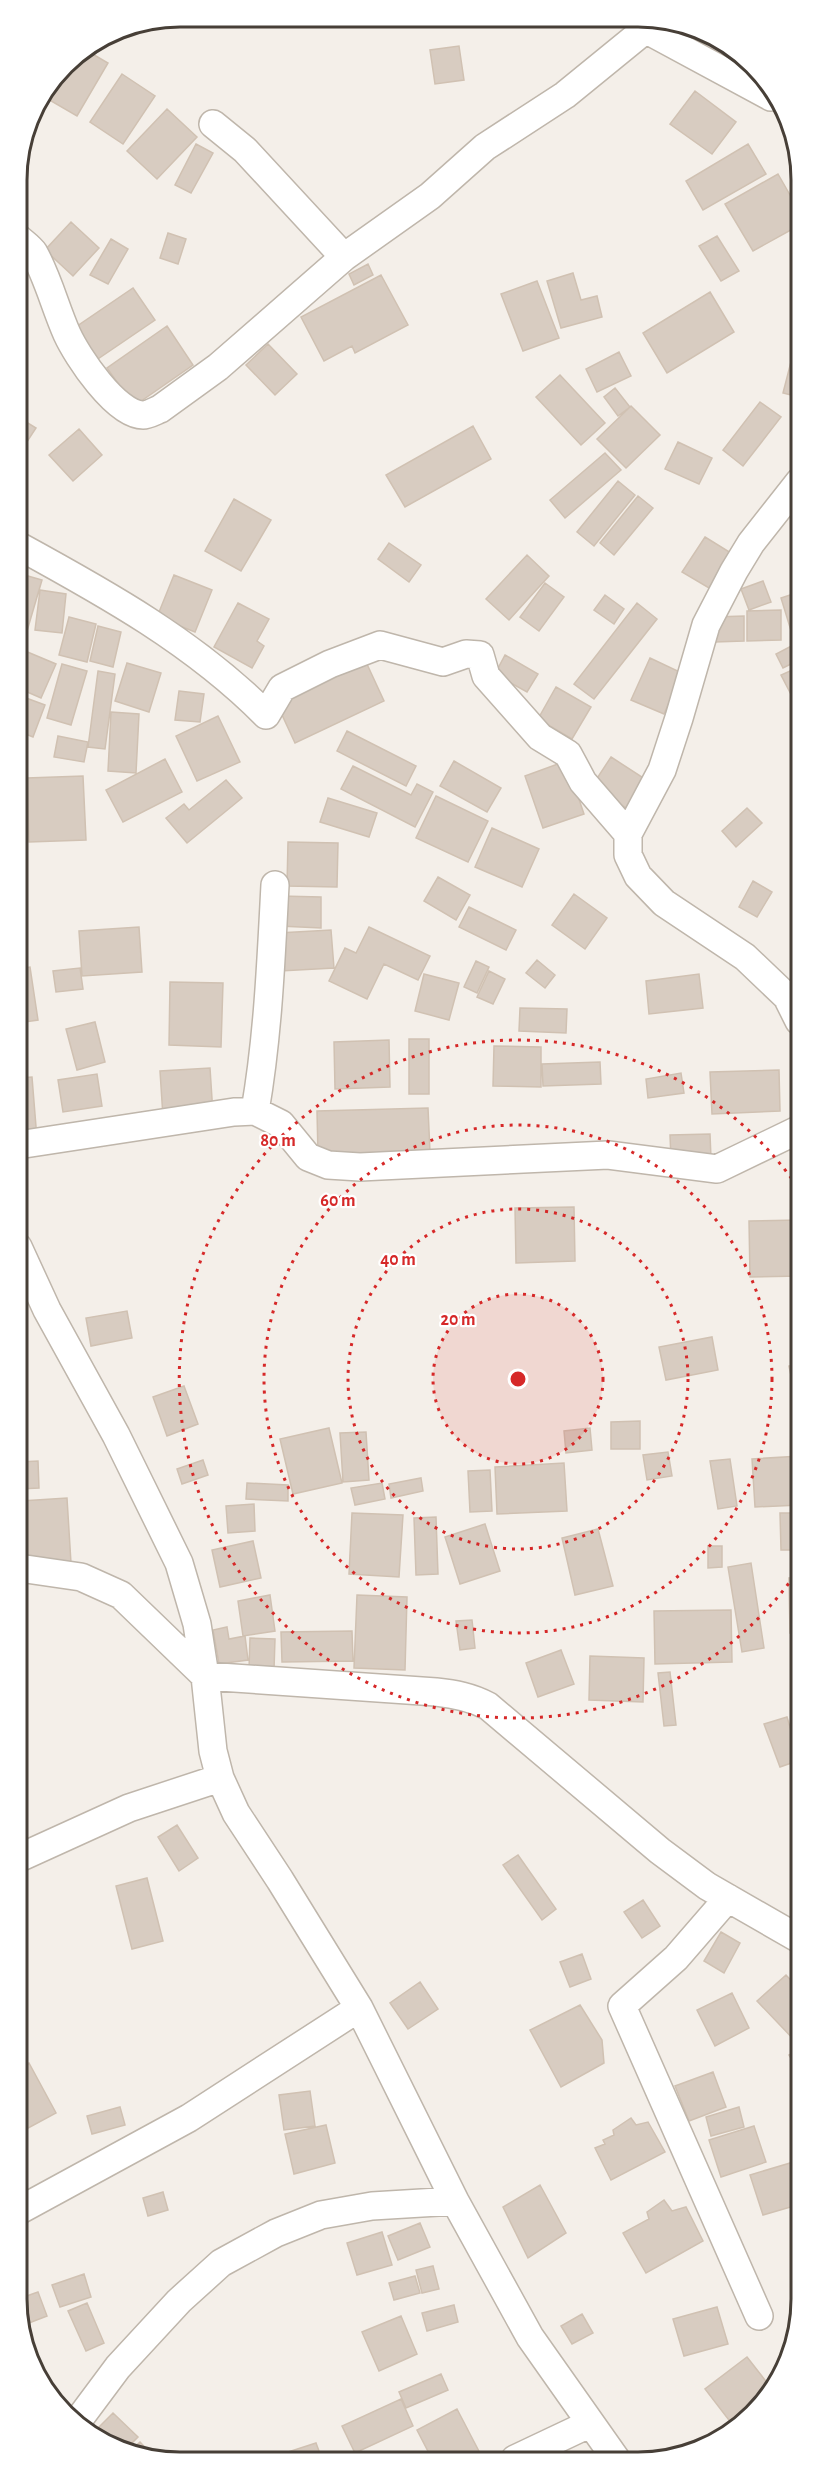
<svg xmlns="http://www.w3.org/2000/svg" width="818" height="2479" font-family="'Alegreya Sans',sans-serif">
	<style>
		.building { fill: #d8ccc1; stroke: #d0c1b2; stroke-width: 1.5 }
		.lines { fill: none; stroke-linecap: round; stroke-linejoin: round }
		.street-casing { stroke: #bfb6ab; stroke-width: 30 }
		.street { stroke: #fff; stroke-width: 27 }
		.ring { fill: none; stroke: #d62828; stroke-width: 3; stroke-dasharray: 3 6 }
		.rim { fill: none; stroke: #473f37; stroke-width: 3 }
		.centre { fill: #d62828; stroke: #fff; stroke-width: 3 }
		.ring-label { font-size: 18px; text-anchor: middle; font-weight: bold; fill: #d62828; stroke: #fff; stroke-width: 4.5; stroke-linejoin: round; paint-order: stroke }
	</style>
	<rect width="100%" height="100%" fill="#f4efe9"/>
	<path class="building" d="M459,46L464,80L435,84L430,50Z
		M84,49L108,63L77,116L46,98L72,57Z
		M122,74L155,96L123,144L90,122Z
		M695,91L736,122L712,154L670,124Z
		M167,109L197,137L157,179L127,151Z
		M196,144L213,153L191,193L175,185Z
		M748,144L766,174L703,210L686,181Z
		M778,174L798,209V226L753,251L725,204Z
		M71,222L99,248L73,276L45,250Z
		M168,233L186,239L178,264L160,258Z
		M717,236L739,271L721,281L699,246Z
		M111,239L128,249L108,284L90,275Z
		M368,264L373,275L354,285L349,274Z
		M573,273L581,300L597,296L602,317L561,328L547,281Z
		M381,275L408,325L355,353L352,346L324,361L301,317Z
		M537,281L559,338L523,351L501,294Z
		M133,288L155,320L89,365L67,333Z
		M710,292L734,332L667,373L643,333Z
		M167,326L193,365L134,406L107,368Z
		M268,344L297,374L275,395L246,365Z
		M794,350L799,351V397L783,393Z
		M619,352L631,376L597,392L586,369Z
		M560,375L605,423L581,445L536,397Z
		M615,388L630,407L618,416L604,397Z
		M760,402L781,417L743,466L723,450Z
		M631,406L660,435L626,468L597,439Z
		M18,417L36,428L21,451L17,448Z
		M473,426L491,459L405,507L386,475Z
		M79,429L102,455L73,481L49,455Z
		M678,442L712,458L699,484L665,469Z
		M605,453L621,470L565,518L550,500Z
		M618,481L635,495L594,546L577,532Z
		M638,496L653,508L614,555L600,543Z
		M234,499L271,520L241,571L205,551Z
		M705,537L731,553L709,588L682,572Z
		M389,543L421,565L409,582L378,559Z
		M527,555L549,576L509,620L486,599Z
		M21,574L42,580L27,631L17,628V587Z
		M174,575L212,590L195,632L157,617Z
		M763,581L771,602L749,610L741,589Z
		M545,583L564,597L539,631L520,617Z
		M40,590L66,594L62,633L35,630Z
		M799,592V635L793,637L781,598Z
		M605,595L624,609L614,624L594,610Z
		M238,603L269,619L257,641L264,646L252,668L214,647Z
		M637,603L657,619L594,699L574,684Z
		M781,610V640L747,641V611Z
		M744,616V641L715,642L714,617Z
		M69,617L96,624L87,662L59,655Z
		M98,626L121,632L113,667L90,661Z
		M799,642V660L783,668L776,654Z
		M18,648L56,664L41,698L18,688Z
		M505,655L538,674L527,692L495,674Z
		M650,658L682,673L664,714L631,700Z
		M366,662L384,701L295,743L277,704Z
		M127,663L161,673L149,712L115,701Z
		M62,664L87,671L71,725L47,718Z
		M799,667V702L796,704L781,675Z
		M98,671L115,674L105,749L88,747Z
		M556,687L591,707L572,739L538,719Z
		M179,691L204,694L200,722L175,720Z
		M18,695L45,705L33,737L18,731Z
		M111,712L139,714L136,773L108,771Z
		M218,716L240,762L197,781L176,736Z
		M347,731L416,766L406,786L337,751Z
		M58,736L88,742L84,762L54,757Z
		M611,757L648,781L629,810L592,786Z
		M165,759L182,792L123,822L106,790Z
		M454,761L501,788L487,812L440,786Z
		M566,761L584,814L543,828L525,776Z
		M353,766L411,795L417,784L433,792L415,827L341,789Z
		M83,776L86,840L29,842L27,778Z
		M226,780L242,798L187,843L166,818L184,804L189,810Z
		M436,796L488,821L468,862L416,838Z
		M328,798L377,813L369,837L320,822Z
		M747,808L762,823L736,847L722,831Z
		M492,828L539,849L522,887L475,867Z
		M288,842L338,843L337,887L287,886Z
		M23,860L25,901H18V861Z
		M438,877L470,895L456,920L424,901Z
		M753,881L772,892L757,917L739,907Z
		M574,894L607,918L585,949L552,925Z
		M280,896L321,897V928L279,926Z
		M469,907L516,930L506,950L459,927Z
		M139,927L142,972L82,976L79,931Z
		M369,927L430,956L418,980L384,964L367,999L329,981L345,948L356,953Z
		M331,930L334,968L280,971L278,933Z
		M537,960L555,975L545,988L526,973Z
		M476,961L489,967L477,993L464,987Z
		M30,967L38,1020L18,1023V969Z
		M80,968L83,989L56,992L53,971Z
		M489,971L505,979L493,1004L477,997Z
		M424,974L459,983L449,1020L415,1011Z
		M699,974L703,1008L649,1014L646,981Z
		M170,982L223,983L221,1047L169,1045Z
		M520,1008L567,1009L566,1033L519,1031Z
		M95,1022L105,1062L77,1070L66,1029Z
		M409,1039H429V1094H409Z
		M389,1040L390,1087L335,1089L334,1042Z
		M494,1046L541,1047V1087L493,1086Z
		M600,1062L601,1084L543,1086L542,1064Z
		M210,1068L213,1114L163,1117L160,1071Z
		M779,1070L780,1111L712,1114L710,1072Z
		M681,1073L684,1093L648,1098L646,1079Z
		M97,1074L102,1106L63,1112L58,1080Z
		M32,1077L37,1139L18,1140V1078Z
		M428,1108L430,1152L318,1155L317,1111Z
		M710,1134L711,1158L671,1159L670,1135Z
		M574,1207L575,1261L516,1263L515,1208Z
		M800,1220V1276L750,1277L749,1221Z
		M127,1311L132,1338L91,1346L86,1318Z
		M712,1337L718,1370L666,1380L659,1347Z
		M800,1364V1384L793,1385L789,1366Z
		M184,1386L198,1424L167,1436L153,1397Z
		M640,1421V1449H611V1422Z
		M329,1428L342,1483L293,1494L280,1439Z
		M590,1428L592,1450L566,1453L564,1431Z
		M366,1432L369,1480L343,1482L340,1433Z
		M668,1452L672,1476L647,1480L643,1455Z
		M800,1456V1505L755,1507L752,1459Z
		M730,1459L737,1506L718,1509L710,1461Z
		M203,1460L208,1475L182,1484L177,1469Z
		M38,1461L39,1488L19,1489V1462Z
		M564,1463L567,1511L497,1514L495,1467Z
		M490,1470L492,1511L470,1512L468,1471Z
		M421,1478L423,1491L391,1498L389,1484Z
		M247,1483L288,1485V1501L246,1499Z
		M382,1483L385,1499L355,1505L351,1488Z
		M67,1498L71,1563L24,1565L21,1501Z
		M254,1504L255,1531L228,1533L226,1506Z
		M352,1513L403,1515L399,1577L349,1574Z
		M780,1513H800V1550H781Z
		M436,1517L438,1574L416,1575L414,1518Z
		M485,1524L500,1571L460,1584L445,1537Z
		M598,1529L613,1586L575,1595L562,1538Z
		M253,1541L261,1578L220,1587L212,1550Z
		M708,1546H722V1567L708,1568Z
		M751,1563L764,1648L742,1652L728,1567Z
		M800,1577V1633H790L789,1578Z
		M270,1595L275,1631L243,1636L238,1601Z
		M357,1595L407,1597L405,1670L354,1668Z
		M731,1610L732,1662L655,1664L654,1611Z
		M472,1620L475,1648L460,1650L456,1621Z
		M227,1627L229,1639L245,1636L248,1660L219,1664L213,1630Z
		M352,1631L353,1661L282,1662L281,1632Z
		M250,1638L275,1639L274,1670L249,1669Z
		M561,1650L574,1684L538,1697L526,1663Z
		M590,1656L644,1658L643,1702L589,1700Z
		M670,1672L676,1725L664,1726L658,1673Z
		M787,1717L800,1760L780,1767L764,1724Z
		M177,1825L198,1858L179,1871L158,1837Z
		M518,1855L556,1909L542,1920L503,1865Z
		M147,1878L163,1941L132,1949L116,1886Z
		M643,1900L660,1926L642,1938L624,1912Z
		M721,1932L740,1943L724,1973L704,1961Z
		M582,1954L591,1979L570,1987L560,1962Z
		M786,1975L801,1991L799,2045L757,2001Z
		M420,1982L438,2009L408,2029L390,2003Z
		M732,1993L749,2028L715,2046L697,2010Z
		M580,2005L602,2040L604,2063L561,2087L530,2030Z
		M801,2048V2075L789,2055Z
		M29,2063L56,2113L19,2133V2068Z
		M713,2072L726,2107L689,2121L675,2086Z
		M310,2091L315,2126L284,2130L279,2095Z
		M120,2107L125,2125L92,2134L87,2116Z
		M739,2107L744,2127L711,2136L706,2117Z
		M631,2118L636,2125L648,2122L665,2152L611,2180L595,2148L605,2144L603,2140L614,2135L613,2130Z
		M326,2125L335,2163L294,2174L285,2134Z
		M754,2126L766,2162L721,2177L709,2140Z
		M800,2160L801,2204L763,2215L750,2175Z
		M540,2185L566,2233L528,2258L503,2207Z
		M163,2192L168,2210L148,2216L143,2198Z
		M664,2200L672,2211L686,2207L703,2241L646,2273L623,2233L649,2219L647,2212Z
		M801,2220V2266H800L791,2243L800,2239L795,2223Z
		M420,2223L430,2247L398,2260L388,2236Z
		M382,2232L392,2265L357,2275L347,2243Z
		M433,2266L439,2289L422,2293L416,2270Z
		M84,2274L91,2297L60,2307L52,2285Z
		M415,2276L420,2293L394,2300L389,2283Z
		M38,2292L47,2316L29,2323L21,2298Z
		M87,2303L104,2343L86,2351L68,2311Z
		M454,2305L458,2322L427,2331L422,2313Z
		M717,2307L728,2344L684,2356L673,2319Z
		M20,2310L30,2335L23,2338L20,2331Z
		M582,2314L593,2333L572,2344L561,2326Z
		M401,2316L417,2354L379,2371L362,2332Z
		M747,2357L772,2389L761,2407L735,2428L705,2389Z
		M441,2374L448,2390L406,2408L399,2392Z
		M401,2399L413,2426L355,2453L342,2426Z
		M457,2409L483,2459H432L417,2430Z
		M113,2413L138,2437L127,2448L95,2431Z
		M140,2442L156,2459H148L131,2450Z
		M316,2443L322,2459H287L285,2453Z"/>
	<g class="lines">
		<defs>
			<path id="street" d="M647,30L771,97
				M213,124L245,150L344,257
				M17,237C22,242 30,247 34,253C48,278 55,307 67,334C77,356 116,415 143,415C148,415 155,411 160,409L218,367L344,257L430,196L485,147L565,95L657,20
				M799,482L751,543L734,571L706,625L679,718L662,770L628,834V855L638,876L664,903L745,957L787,997L799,1021
				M17,545C105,593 195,643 266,715L282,688L330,664L380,645L443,662L466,654L480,655L486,676L540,737L568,754L583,782L628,834
				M255,1111C268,1036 271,961 275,885
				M18,1145L234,1112L255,1111L281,1124L308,1157L328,1165L360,1167L608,1155L717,1169L800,1129
				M18,1247L47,1310L116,1435L179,1563L197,1624L205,1676L213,1751L220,1778L236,1813L280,1880L359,2008L455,2201L530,2337L616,2459
				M19,1568L81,1577L121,1595L205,1676L436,1692C455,1694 471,1697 488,1706L660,1851L707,1886L801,1940
				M19,1858L129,1808L220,1778
				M728,1898L676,1958L622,2006L759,2316
				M20,2210L189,2118L359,2008
				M77,2422L118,2367L179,2301L221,2263L276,2233L321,2215L372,2206L455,2201
				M515,2459L589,2424"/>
		</defs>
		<use href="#street" class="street-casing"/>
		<use href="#street" class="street"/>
	</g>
	<circle cx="518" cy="1379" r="85" fill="#d62828" fill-opacity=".12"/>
	<g class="ring">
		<circle cx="518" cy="1379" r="85"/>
		<circle cx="518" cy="1379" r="170"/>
		<circle cx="518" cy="1379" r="254"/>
		<path d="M799 1569A339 339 0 1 1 799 1189"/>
	</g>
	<path d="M0 0H818V2479H0ZM180 27H638A153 153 0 0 1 791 180V2299A153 153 0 0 1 638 2452H180A153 153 0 0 1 27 2299V180A153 153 0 0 1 180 27Z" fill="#fff" fill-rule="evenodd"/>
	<path class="rim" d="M180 27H638A153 153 0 0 1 791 180V2299A153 153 0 0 1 638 2452H180A153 153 0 0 1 27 2299V180A153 153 0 0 1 180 27Z"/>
	<circle cx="518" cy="1379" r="9" class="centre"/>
	<g class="ring-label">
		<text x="278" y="1146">80 m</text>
		<text x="338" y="1206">60 m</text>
		<text x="398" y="1265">40 m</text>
		<text x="458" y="1325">20 m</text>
	</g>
</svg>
